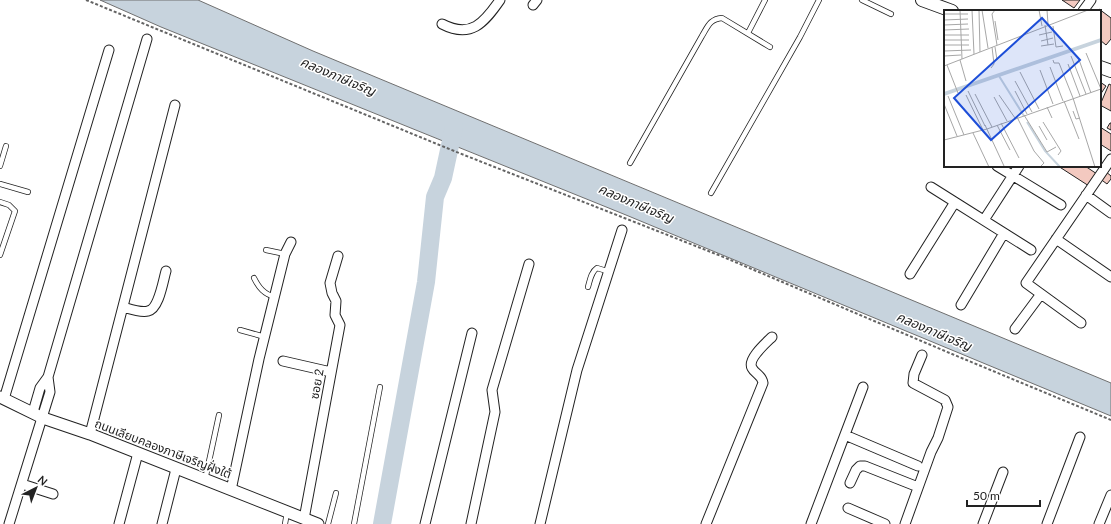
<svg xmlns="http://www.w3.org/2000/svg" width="1111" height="524" font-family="Lato,'Noto Sans Thai',sans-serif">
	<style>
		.water { fill: #c7d3dd; stroke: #6f6f6f }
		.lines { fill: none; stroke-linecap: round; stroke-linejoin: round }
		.river { stroke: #c7d3dd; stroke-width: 18 }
		.building { fill: #f3c9c0; stroke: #222 }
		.service-casing { stroke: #222; stroke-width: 6 }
		.minor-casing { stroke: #222; stroke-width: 11 }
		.tertiary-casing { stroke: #222; stroke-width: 13 }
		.secondary-casing { stroke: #222; stroke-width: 14 }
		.path { stroke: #646464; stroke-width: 2; stroke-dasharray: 3 2; stroke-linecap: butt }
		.service { stroke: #fff; stroke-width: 4.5 }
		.minor { stroke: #fff; stroke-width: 9 }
		.tertiary { stroke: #fff; stroke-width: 11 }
		.secondary { stroke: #fff; stroke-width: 12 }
		.labels { text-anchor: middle; stroke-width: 3; stroke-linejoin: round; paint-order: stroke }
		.street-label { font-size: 12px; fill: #222; stroke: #fff }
		.water-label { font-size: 13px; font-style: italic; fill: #222; stroke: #fff }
		.inset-river { fill: none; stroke: #c7d3dd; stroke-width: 2 }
		.inset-road { fill: none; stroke: #a7a7a7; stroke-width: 1 }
		.view { fill: #1d4ed8; fill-opacity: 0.15; stroke: #1d4ed8; stroke-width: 2 }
		.inset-edge { fill: none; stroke: #222; stroke-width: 2 }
	</style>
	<rect width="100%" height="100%" fill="#fff"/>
	<path class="water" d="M100,0H198L313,51L1111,383V416L626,215L161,27Z"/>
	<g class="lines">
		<path class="river" d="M382,524L426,282L435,197L443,178L454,127"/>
	</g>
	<path class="building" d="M1062,0H1080L1074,8Z
		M1099,9L1111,18V39L1106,45L1100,40V11H1097Z
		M1100,82L1106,86L1100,95Z
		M1109,84L1111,85V111L1100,105Z
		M1110,123H1111V130L1107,128Z
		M1100,127L1111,134V151L1100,144Z
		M1058,166H1085L1097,174L1089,186Z
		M1105,171L1111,176V179L1107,184L1099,178Z"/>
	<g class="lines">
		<defs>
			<path id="service" d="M862,0L891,14
				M748,33L765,0
				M630,163L702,36C708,26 710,19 722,18L770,47
				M0,166L6,146
				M0,184L28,192
				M711,193L800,37L819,0
				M0,202L9,205L15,211L0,255
				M266,250L285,254
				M254,278C259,288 264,294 275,297
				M588,287C590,280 591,272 597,268L610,272
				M240,330L265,337
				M205,480L219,415
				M285,524L287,512
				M328,524L336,493
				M354,524L380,387"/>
			<path id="minor" d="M533,5L537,0
				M1083,11L1091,0
				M442,24C471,39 484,23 500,0
				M997,166L1061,205
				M931,187L1031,250
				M1086,195L1111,213
				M984,220L1019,166
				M1056,239L1111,277
				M910,274L955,202
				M961,305L1004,233
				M123,307C130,309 141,313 148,311C159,309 163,281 166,271
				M1081,323L1026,283L1111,159
				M1015,329L1041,294
				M283,361L331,372
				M4,399L109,50
				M33,412L40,388L48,377L147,39
				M90,434L175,105
				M845,435L918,466
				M850,483L856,470L860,466H865L918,487
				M22,484L53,494
				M231,490L259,359L285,254L291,242
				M848,508L885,524
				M304,519L340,325L335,315L336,301L332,293L330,283L338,256
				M9,524L50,392L48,377
				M119,524L138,453
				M162,524L176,469
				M425,524L472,333
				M471,524L495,412L492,390L529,264
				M540,524L577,370L622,230
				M706,524L763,383C762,375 755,374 752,368C747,359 767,342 772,337
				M811,524L863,387
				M905,524L931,452L938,438L948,407L945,400L913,383L914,374L922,355
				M983,524L1003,472
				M1047,524L1080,437
				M1099,524L1111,495"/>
			<path id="tertiary" d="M0,397L43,418L90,434L318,524"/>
			<path id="secondary" d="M922,0L952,11
				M1100,67L1111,71"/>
		</defs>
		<use href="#service" class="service-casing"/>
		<use href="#minor" class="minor-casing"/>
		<use href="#tertiary" class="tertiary-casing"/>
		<use href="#secondary" class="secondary-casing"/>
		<path class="path" d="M86,0L459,153L721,256L952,354L1111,420"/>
		<use href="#service" class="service"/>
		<use href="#minor" class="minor"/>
		<use href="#tertiary" class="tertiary"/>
		<use href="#secondary" class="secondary"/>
	</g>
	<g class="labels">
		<g class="street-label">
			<text transform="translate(317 384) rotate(-80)" y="4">ซอย 2</text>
			<text transform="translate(163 449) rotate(21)" y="4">ถนนเลียบคลองภาษีเจริญฝั่งใต้</text>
		</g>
		<g class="water-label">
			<text transform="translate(338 76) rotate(23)" y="5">คลองภาษีเจริญ</text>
			<text transform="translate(636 203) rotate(23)" y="5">คลองภาษีเจริญ</text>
			<text transform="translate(934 331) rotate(23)" y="5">คลองภาษีเจริญ</text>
		</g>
	</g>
	<g transform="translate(944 10)">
		<rect width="157" height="157" fill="#fff"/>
		<path d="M157,28V32L0,86V82Z" fill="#c7d3dd"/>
		<path class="inset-river" d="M55,66L80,106M83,112L101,141L116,157"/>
		<path class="inset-road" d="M16,0L18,49M28,0L30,44M35,0L36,42M38,0L44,38M51,0L48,4L53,35M95,0L98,16M103,0L104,14M0,4H24M0,10L24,9M51,11L54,30M0,15L24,14M101,15L104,35M109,16L112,37L119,36M0,20L25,19M0,25H25M95,25L108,22M0,30H25M97,31L109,28M0,35H25M97,36L110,34M51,37L53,50M0,41L27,40M142,43L157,79M0,46L17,45M127,46L142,84M134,47L147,83M16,50L22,71M109,50L110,53H115L129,88L151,157M124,54L136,86M3,55L14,83M0,56L144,0M106,57L119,91M47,58L50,54L48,37M96,60L109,94M76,62L95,99M71,71L88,102M24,81L41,116M71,81L83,104M31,84L48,117M22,85L39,120M55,85L71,108M4,86L20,125M50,87L63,111M120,91L135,129M0,94L13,126M103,97L108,108M129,101L132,109L136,108M80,105L103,142L112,137M73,107L90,141L100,153L96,157M99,112L117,141L114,145M57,113L75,148M41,115L60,156M53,115L66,140M95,116L103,130M29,123L45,157M0,130L43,119L157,79"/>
		<path class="view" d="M98,8L136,50L47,130L10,88Z"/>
		<rect width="157" height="157" class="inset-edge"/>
	</g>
	<g transform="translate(36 488) rotate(42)" stroke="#ffffff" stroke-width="3" paint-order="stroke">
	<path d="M0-3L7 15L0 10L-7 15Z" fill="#222222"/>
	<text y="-6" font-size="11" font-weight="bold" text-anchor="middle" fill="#222222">N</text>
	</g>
	<path d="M967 500v6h73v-6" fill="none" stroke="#222222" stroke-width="2"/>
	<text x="973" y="500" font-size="12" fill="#222222" stroke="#ffffff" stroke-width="3" paint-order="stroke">50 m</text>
</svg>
